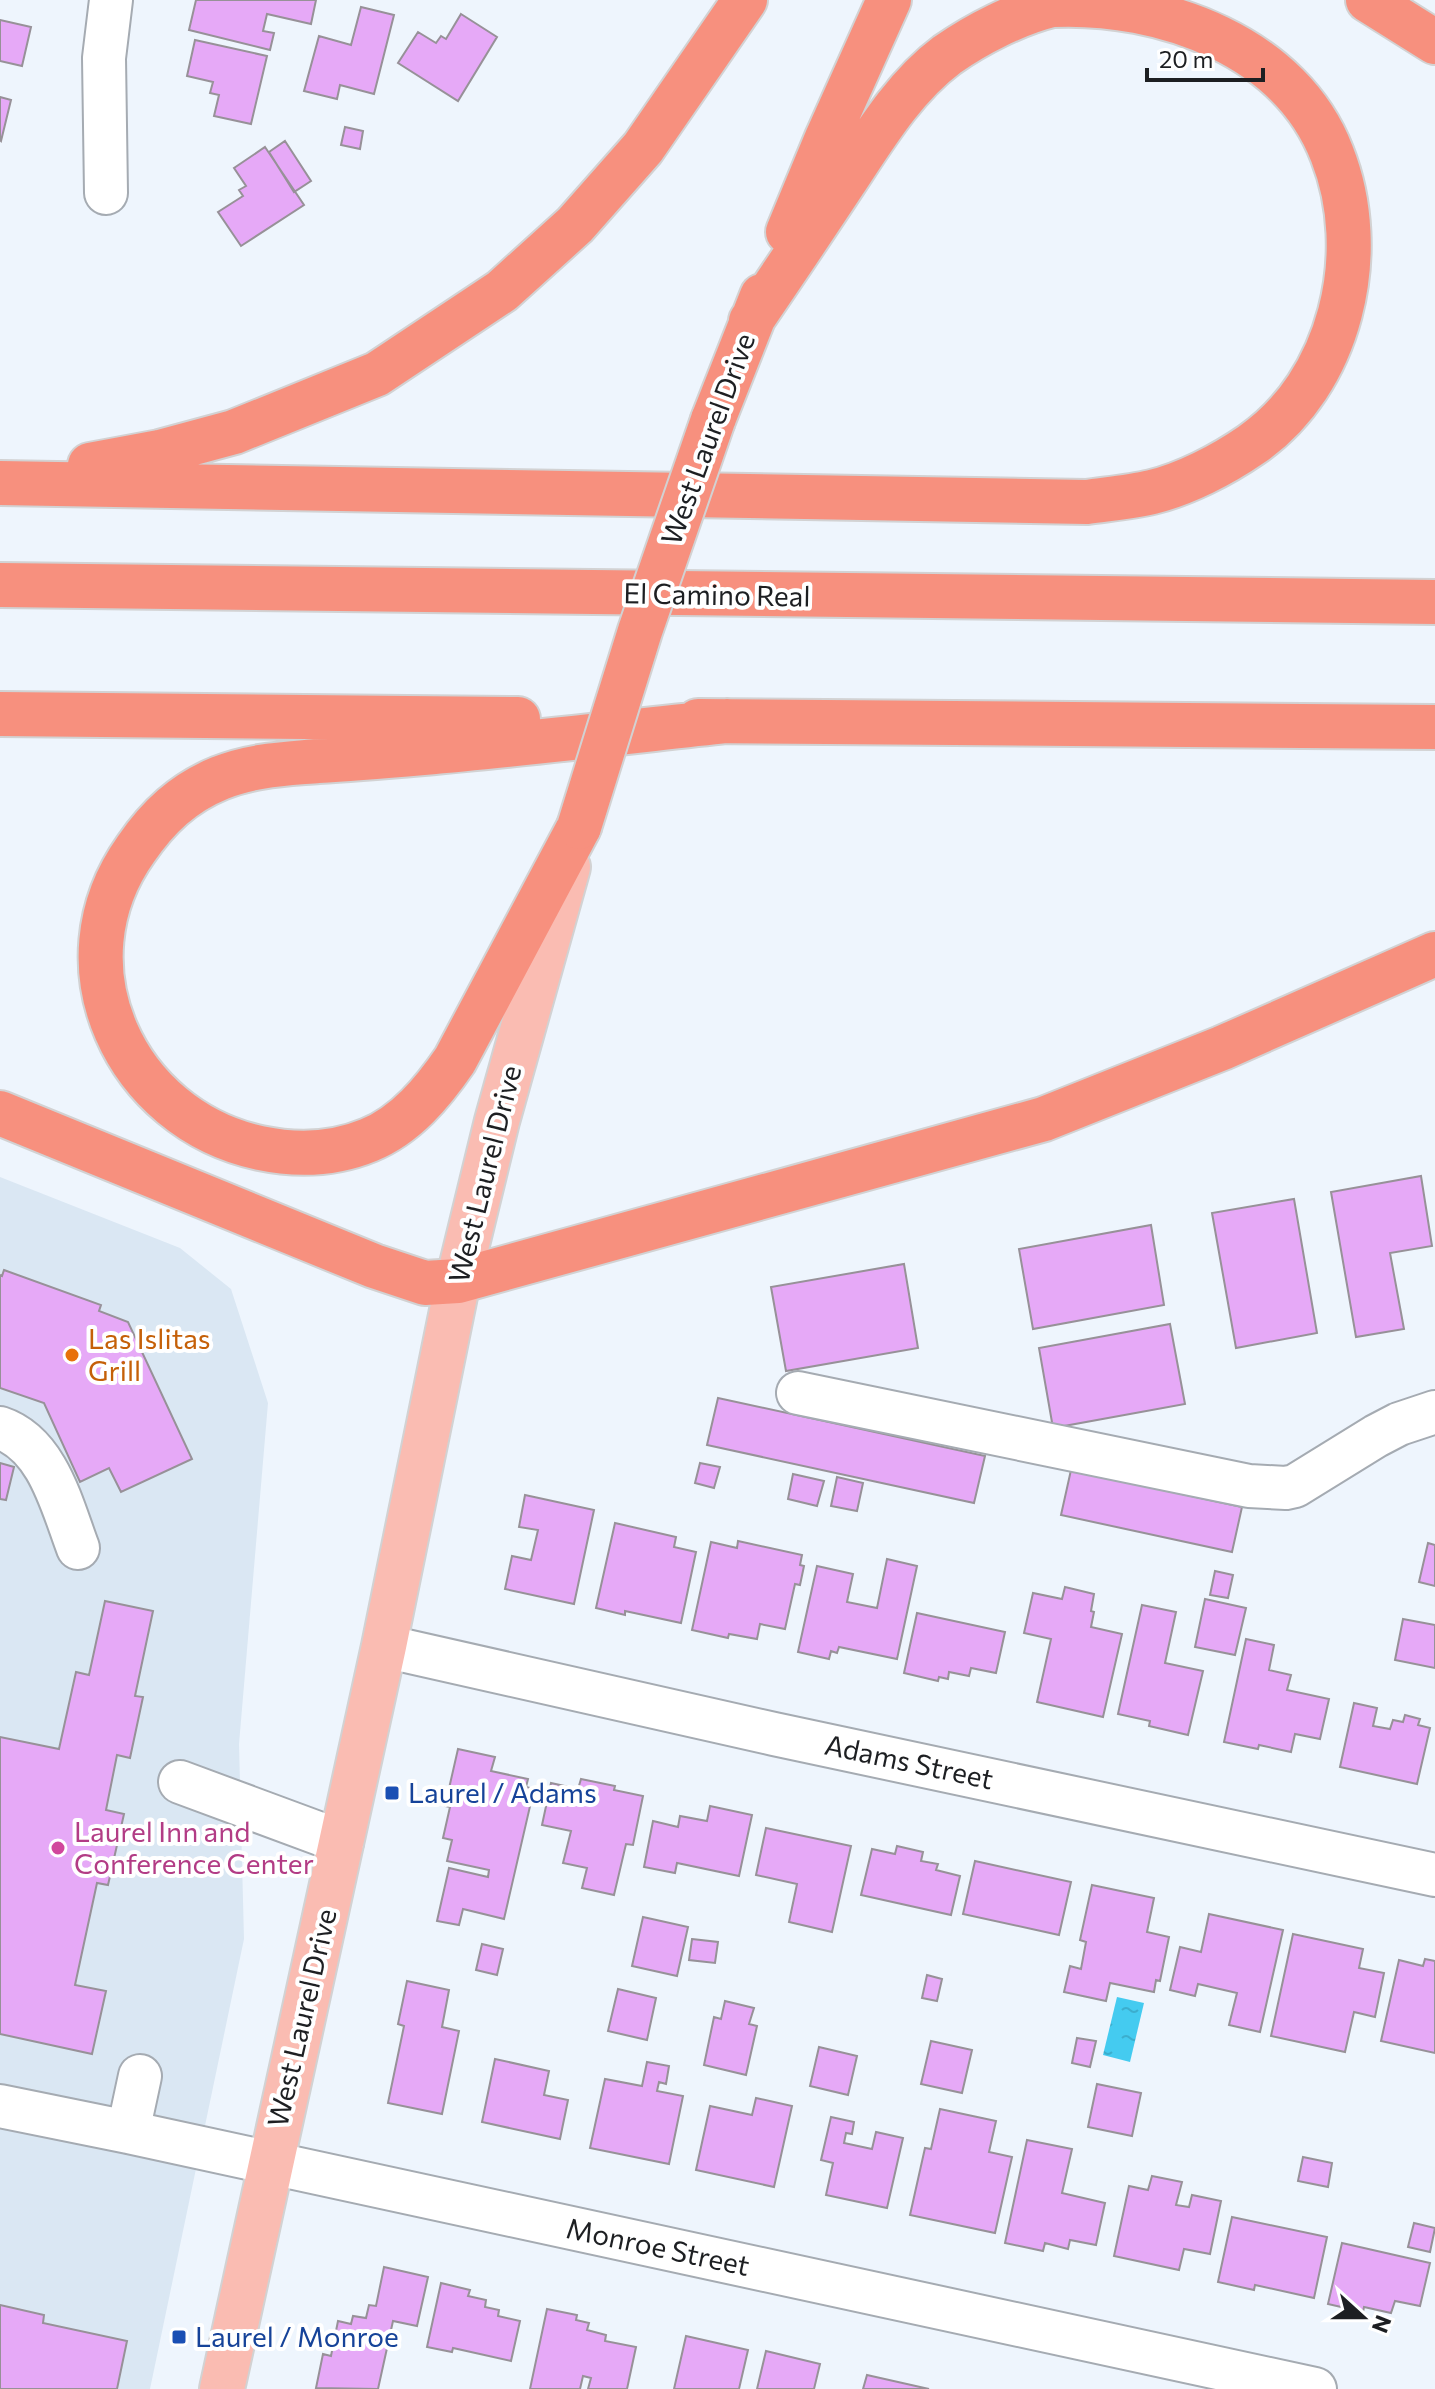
<svg xmlns="http://www.w3.org/2000/svg" width="1435" height="2389" font-family="Commissioner,sans-serif">
	<style>
		.built { fill: #dae7f3 }
		.water { fill: url(#water-ripples) }
		.building { fill: #e6a9f7; stroke: #979198; stroke-width: 2 }
		.lines { fill: none; stroke-linecap: round; stroke-linejoin: round }
		.minor-casing { stroke: #a5abb2; stroke-width: 46 }
		.major-casing { stroke: #d2d2d3; stroke-width: 48 }
		.highway-casing { stroke: #d2d2d3; stroke-width: 48 }
		.minor { stroke: #fff; stroke-width: 42 }
		.major { stroke: #fabcb2; stroke-width: 44 }
		.highway { stroke: #f7907e; stroke-width: 44 }
		.highway-bridge-casing { stroke: #d2d2d3; stroke-width: 48; stroke-linecap: butt }
		.highway-bridge { stroke: #f7907e; stroke-width: 44 }
		.food-dot { fill: #e8710a; stroke: #fff; stroke-width: 3 }
		.transit-dot { fill: #1a4fb4; stroke: #fff; stroke-width: 3 }
		.hotel-dot { fill: #d1479c; stroke: #fff; stroke-width: 3 }
		.labels { text-anchor: middle; stroke-width: 8; stroke-linejoin: round; paint-order: stroke }
		.street-label { font-size: 28px; fill: #1d1f22; stroke: #fff }
		.food-label { font-size: 28px; fill: #c56008; stroke: #fff; text-anchor: start }
		.transit-label { font-size: 28px; fill: #164399; stroke: #fff; text-anchor: start }
		.hotel-label { font-size: 28px; fill: #b23c85; stroke: #fff; text-anchor: start }
	</style>
	<defs>
		<pattern id="water-ripples" width="26" height="14" patternUnits="userSpaceOnUse" patternTransform="scale(2)"><rect width="26" height="14" fill="#44cbf0"/><path d="M2 4q2-2 4 0t4 0M15 11q2-2 4 0t4 0" fill="none" stroke="#3baece"/></pattern>
	</defs>
	<rect width="100%" height="100%" fill="#eef5fd"/>
	<path class="built" d="M0,1177L180,1248L231,1289L268,1403L239,1744L244,1939L150,2389H0Z"/>
	<path class="water" d="M1117,1997L1144,2003L1130,2062L1103,2055Z"/>
	<path class="building" d="M196,0H316L311,24L267,14L263,31L274,33L270,50L189,30Z
		M361,7L394,15L374,94L340,85L337,99L304,91L319,36L351,45Z
		M461,14L497,37L458,101L398,63L418,32L436,43L441,36L446,39Z
		M0,20L31,27L22,66L0,61Z
		M195,40L267,56L251,124L214,116L219,95L210,93L213,82L187,76Z
		M0,97L11,100L1,141L0,140Z
		M345,127L363,131L360,149L341,145Z
		M285,141L311,181L294,192L269,152Z
		M265,147L304,205L241,246L218,212L243,196L239,190L246,186L234,168Z
		M1421,1176L1432,1246L1390,1253L1404,1329L1356,1337L1331,1192Z
		M1294,1199L1317,1333L1236,1348L1212,1213Z
		M1151,1225L1164,1305L1033,1329L1019,1249Z
		M904,1264L918,1348L786,1371L771,1287Z
		M4,1270L101,1305L99,1311L128,1322L192,1459L121,1492L109,1468L80,1482L44,1403L0,1388V1275L2,1276Z
		M1170,1324L1185,1404L1053,1428L1039,1348Z
		M718,1398L985,1456L974,1503L707,1445Z
		M0,1463L14,1467L6,1500L0,1499Z
		M700,1463L720,1467L714,1488L695,1483Z
		M1071,1470L1242,1507L1232,1552L1061,1515Z
		M793,1474L824,1481L817,1506L788,1499Z
		M837,1477L863,1483L857,1511L831,1506Z
		M525,1495L594,1510L574,1604L505,1589L512,1556L531,1560L538,1530L519,1527Z
		M615,1523L676,1537L674,1547L696,1552L681,1623L625,1611V1615L596,1608Z
		M738,1541L802,1555L800,1565L804,1566L800,1585L795,1584L785,1629L760,1624L757,1639L729,1634L728,1638L692,1630L711,1542L737,1548Z
		M1428,1543L1435,1545V1586L1419,1582Z
		M887,1559L917,1566L897,1659L839,1647L837,1653L831,1651L829,1659L798,1652L817,1566L853,1574L847,1602L877,1608Z
		M1215,1571L1233,1575L1228,1598L1210,1595Z
		M1065,1587L1094,1594L1091,1611L1094,1612L1091,1627L1122,1634L1103,1717L1037,1702L1051,1639L1024,1633L1033,1593L1062,1599Z
		M1205,1599L1246,1608L1235,1655L1195,1647Z
		M105,1601L153,1611L135,1696L143,1697L130,1758L117,1755L106,1810L124,1814L108,1885L97,1883L75,1985L106,1991L92,2054L0,2034V1737L59,1749L76,1672L89,1675Z
		M1142,1605L1176,1612L1165,1663L1203,1671L1188,1735L1149,1726L1150,1721L1118,1714Z
		M917,1613L1005,1632L996,1673L971,1668L969,1676L949,1672L948,1679L939,1677L938,1681L904,1673Z
		M1403,1619L1435,1625V1668L1395,1660Z
		M1246,1639L1274,1645L1269,1670L1291,1675L1287,1690L1329,1699L1320,1739L1295,1734L1291,1752L1259,1745L1258,1749L1224,1742Z
		M1354,1703L1377,1708L1373,1726L1390,1729L1393,1720L1403,1722L1405,1715L1420,1719L1418,1725L1430,1728L1417,1784L1340,1767Z
		M458,1749L495,1757L491,1771L528,1779L526,1787L534,1789L504,1919L463,1909L459,1925L437,1921L449,1868L488,1877L489,1870L447,1861L452,1840L443,1838L450,1807L445,1806Z
		M581,1779L615,1786L614,1790L643,1796L633,1845L626,1844L614,1895L582,1888L587,1868L563,1863L571,1831L542,1825L551,1783L578,1789Z
		M710,1806L752,1815L739,1876L677,1863L675,1873L644,1867L653,1821L678,1827L680,1816L707,1821Z
		M766,1828L851,1846L832,1932L789,1922L797,1884L756,1875Z
		M897,1846L923,1852L921,1861L938,1864L936,1870L960,1876L951,1915L861,1895L872,1849L895,1854Z
		M975,1861L1071,1882L1059,1935L963,1914Z
		M1092,1885L1154,1898L1147,1932L1169,1937L1160,1981L1156,1980L1154,1992L1110,1983L1106,2001L1064,1992L1070,1966L1081,1969L1086,1942L1080,1940Z
		M1209,1914L1283,1930L1260,2032L1229,2025L1237,1993L1198,1984L1195,1996L1170,1990L1180,1947L1201,1952Z
		M643,1917L688,1927L677,1976L632,1966Z
		M1293,1934L1363,1949L1359,1968L1384,1973L1375,2017L1354,2012L1345,2052L1271,2036Z
		M692,1939L718,1942L715,1963L689,1960Z
		M482,1944L503,1949L497,1975L476,1970Z
		M1425,1959L1435,1961V2053L1381,2041L1399,1960L1423,1966Z
		M927,1975L942,1979L937,2001L922,1998Z
		M407,1981L449,1990L442,2027L459,2031L442,2114L388,2103L404,2026L398,2024Z
		M618,1989L656,1998L647,2040L608,2031Z
		M725,2001L754,2008L749,2024L757,2026L746,2075L704,2065L714,2017L721,2019Z
		M1077,2038L1096,2041L1090,2067L1072,2063Z
		M931,2041L972,2050L962,2093L921,2084Z
		M819,2047L857,2056L848,2095L810,2086Z
		M495,2059L549,2071L544,2095L568,2100L560,2139L482,2122Z
		M647,2062L669,2066L666,2084L659,2082L657,2091L683,2096L669,2164L590,2148L605,2079L642,2086Z
		M1097,2084L1141,2093L1132,2136L1088,2127Z
		M756,2098L792,2106L774,2187L696,2170L710,2106L752,2115Z
		M940,2109L996,2121L989,2152L1012,2157L995,2233L910,2215L925,2148L931,2149Z
		M831,2117L854,2122L852,2134L846,2133L844,2143L872,2149L876,2132L903,2138L887,2208L826,2195L833,2163L821,2160Z
		M1027,2140L1072,2149L1062,2193L1105,2203L1096,2245L1070,2240L1068,2249L1045,2243L1043,2251L1005,2243Z
		M1303,2157L1332,2163L1328,2187L1298,2181Z
		M1152,2176L1182,2182L1176,2205L1189,2207L1192,2195L1221,2201L1210,2254L1184,2249L1179,2270L1114,2256L1129,2186L1148,2190Z
		M1232,2217L1327,2237L1314,2298L1255,2285L1254,2290L1218,2282Z
		M1414,2223L1435,2228L1430,2252L1408,2247Z
		M1342,2243L1430,2263L1420,2306L1395,2301L1391,2313L1364,2307L1363,2312L1328,2304Z
		M384,2267L428,2277L417,2326L393,2321L378,2389L316,2388L323,2354L331,2356L338,2321L351,2324L353,2316L366,2318L369,2305L376,2306Z
		M441,2283L470,2290L468,2296L486,2300L485,2307L499,2310L498,2316L520,2321L511,2361L453,2348L452,2352L427,2347Z
		M0,2305L44,2315L43,2323L127,2341L117,2389H0Z
		M547,2309L577,2315L576,2320L589,2323L587,2330L606,2335L605,2341L636,2347L627,2389H588L591,2378L583,2376L580,2389H530Z
		M686,2336L748,2350L739,2389H674Z
		M766,2351L820,2364L814,2389H757Z
		M867,2375L929,2389H863Z"/>
	<g class="lines">
		<defs>
			<path id="minor" d="M106,193L104,58L111,0
				M798,1393L1249,1486L1286,1488L1295,1486L1376,1436L1399,1424L1435,1412
				M0,1428C48,1444 62,1506 78,1548
				M384,1646L774,1734L1435,1875
				M180,1782L342,1842
				M0,2106L128,2132L1315,2389
				M128,2132L140,2076"/>
			<path id="major" d="M222,2389L384,1646L458,1281L497,1121L568,867"/>
			<path id="highway" d="M1368,0L1435,42
				M788,232L827,138L889,0
				M713,420L762,296
				M90,465L160,452L234,432L377,374L502,291L575,225L643,148L745,0
				M0,483L1087,502C1108,499 1131,497 1152,492C1185,484 1222,465 1251,445C1341,383 1371,253 1332,154C1291,47 1164,0 1052,5C1016,14 977,34 947,55C904,87 874,137 845,181C814,228 783,274 751,321
				M0,585L1435,602
				M0,714L518,719
				M698,721L1435,727
				M579,827L455,1060C433,1092 406,1125 369,1140C333,1155 298,1156 260,1148C125,1119 53,965 136,849C158,817 183,793 220,778C252,765 285,764 318,761C353,759 388,756 423,753C525,744 626,732 727,721
				M0,1113L374,1266L425,1283L458,1281L1044,1119L1222,1048L1435,954"/>
		</defs>
		<use href="#minor" class="minor-casing"/>
		<use href="#major" class="major-casing"/>
		<use href="#highway" class="highway-casing"/>
		<use href="#minor" class="minor"/>
		<use href="#major" class="major"/>
		<use href="#highway" class="highway"/>
		<defs>
			<path id="highway-bridge" d="M579,827L640,631L713,420"/>
		</defs>
		<use href="#highway-bridge" class="highway-bridge-casing"/>
		<use href="#highway-bridge" class="highway-bridge"/>
	</g>
	<circle class="food-dot" cx="72" cy="1355" r="8"/>
	<g class="transit-dot">
		<rect x="384" y="1785" width="16" height="16" rx="4"/>
		<rect x="171" y="2329" width="16" height="16" rx="4"/>
	</g>
	<circle class="hotel-dot" cx="58" cy="1848" r="8"/>
	<g class="labels">
		<g class="street-label">
			<text transform="translate(708 439) rotate(-70)" y="10">West Laurel Drive</text>
			<text transform="translate(717 595) rotate(1)" y="10">El Camino Real</text>
			<text transform="translate(485 1174) rotate(-76)" y="10">West Laurel Drive</text>
			<text transform="translate(909 1762) rotate(12)" y="10">Adams Street</text>
			<text transform="translate(302 2018) rotate(-77)" y="10">West Laurel Drive</text>
			<text transform="translate(658 2247) rotate(12)" y="10">Monroe Street</text>
		</g>
		<g class="food-label">
			<text x="88" y="1349">Las Islitas<tspan x="88" dy="32">Grill</tspan></text>
		</g>
		<g class="transit-label">
			<text x="408" y="1803">Laurel / Adams</text>
			<text x="195" y="2347">Laurel / Monroe</text>
		</g>
		<g class="hotel-label">
			<text x="74" y="1842">Laurel Inn and<tspan x="74" dy="32">Conference Center</tspan></text>
		</g>
	</g>
	<g transform="translate(1363 2317) rotate(111)" stroke="#ffffff" stroke-width="6" paint-order="stroke">
	<path d="M0-6L14 30L0 20L-14 30Z" fill="#1d1f22"/>
	<text y="-12" font-size="22" font-weight="bold" text-anchor="middle" fill="#1d1f22">N</text>
	</g>
	<path d="M1147 68v12h116v-12" fill="none" stroke="#1d1f22" stroke-width="4"/>
	<text x="1159" y="68" font-size="24" fill="#1d1f22" stroke="#ffffff" stroke-width="6" paint-order="stroke">20 m</text>
</svg>
